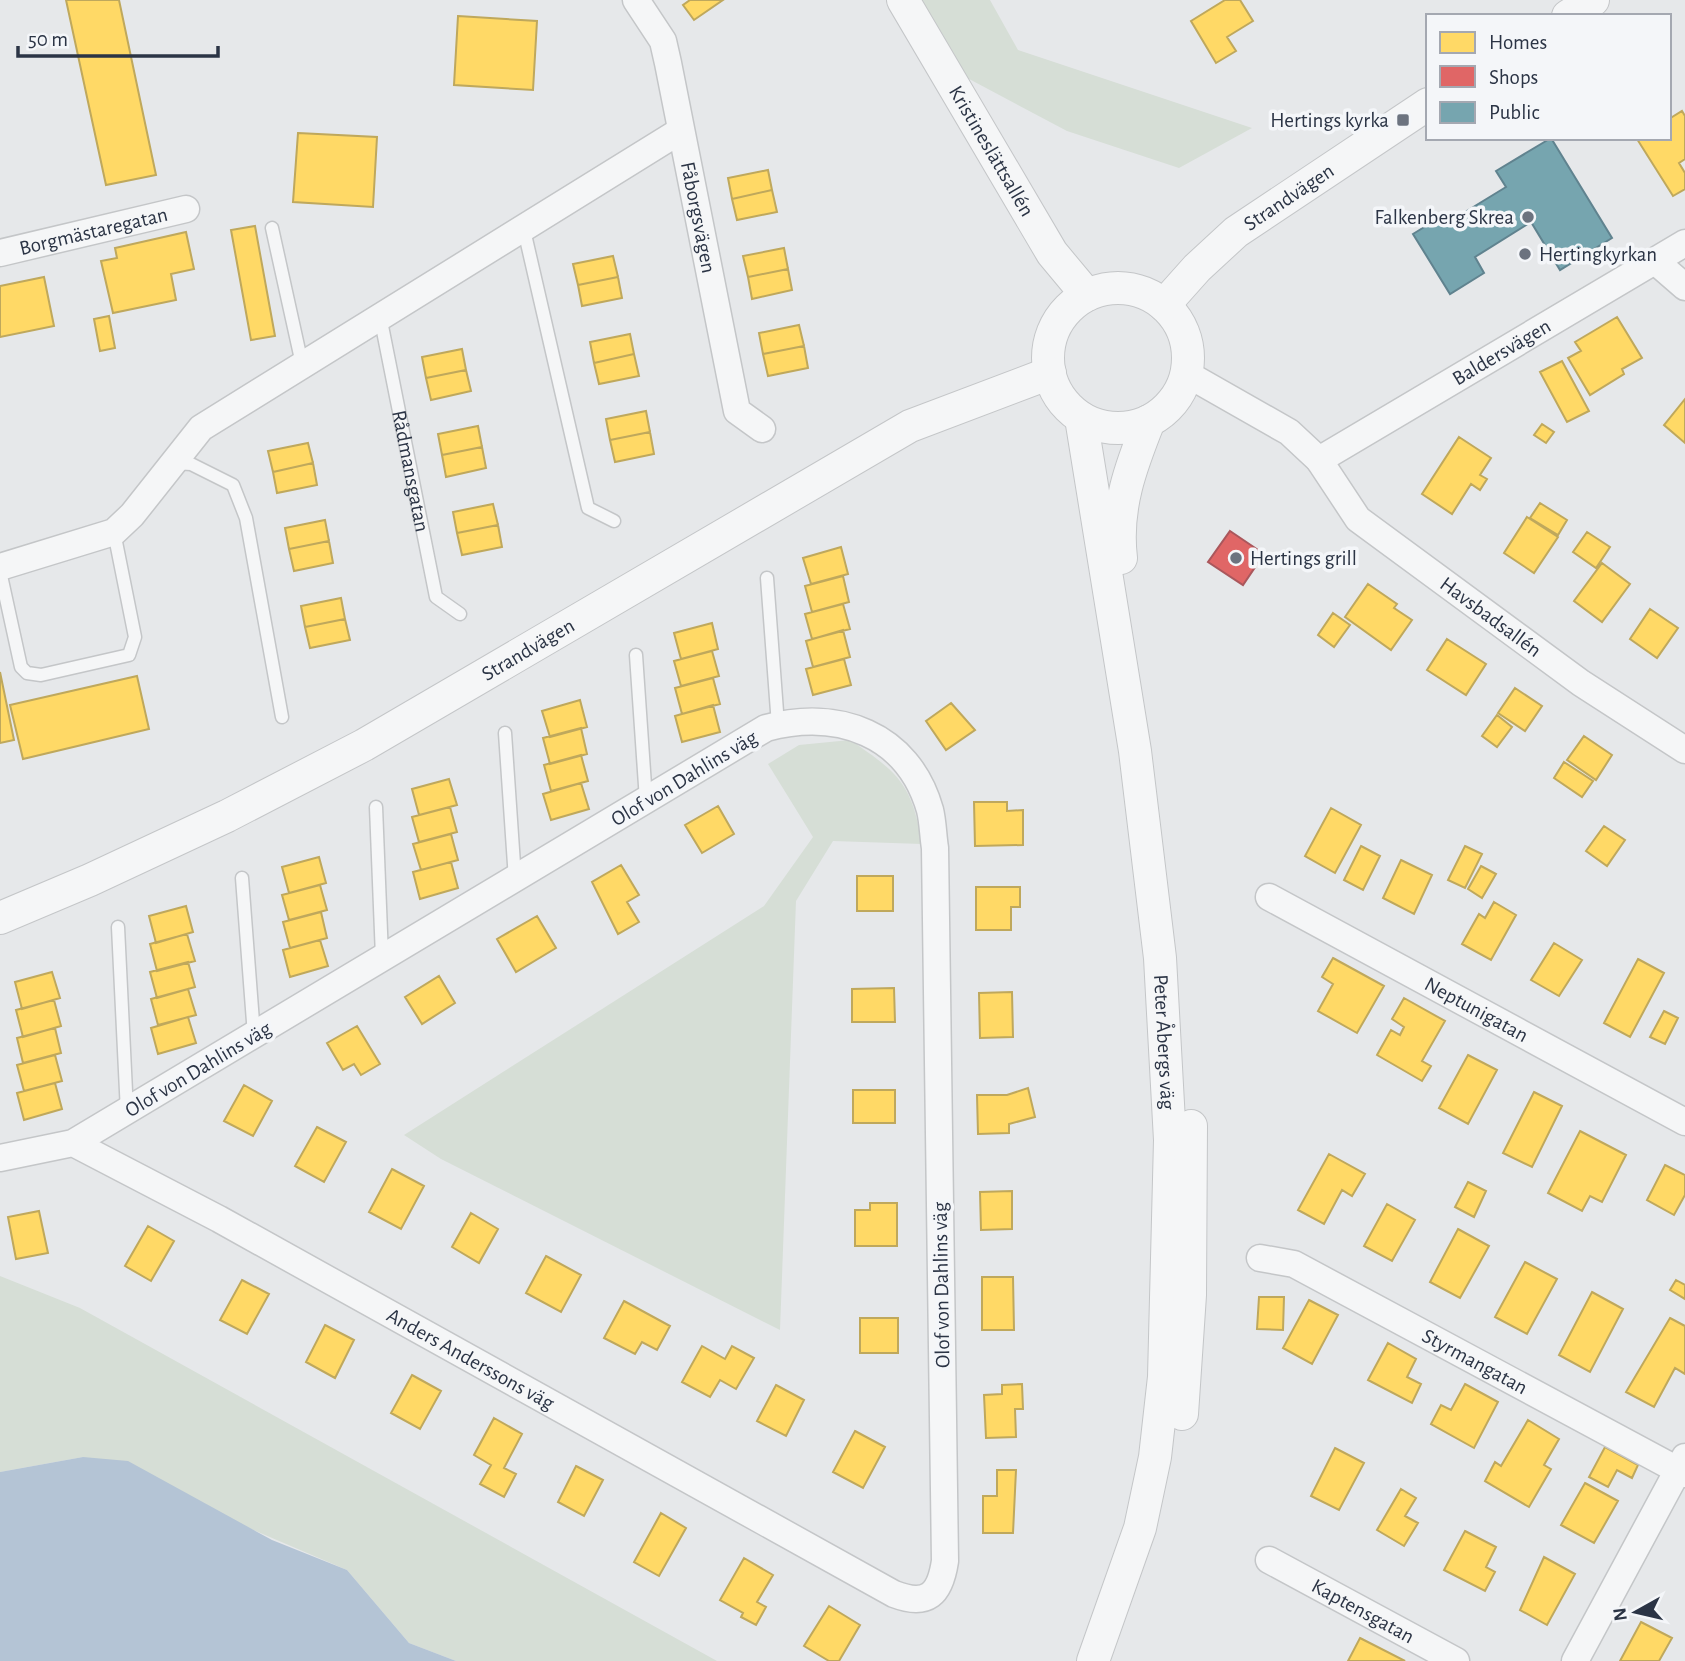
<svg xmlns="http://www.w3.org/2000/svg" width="1685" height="1661" font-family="'Alegreya Sans',sans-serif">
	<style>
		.green { fill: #d6ded6 }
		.water { fill: #b4c4d5 }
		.homes { fill: #ffd966; stroke: #bfa85c; stroke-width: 2 }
		.shops { fill: #e06666; stroke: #aa575c; stroke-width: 2 }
		.public { fill: #76a5af; stroke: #60838f; stroke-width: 2 }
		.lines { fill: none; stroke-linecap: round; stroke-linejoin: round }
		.service-casing { stroke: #c4c6c8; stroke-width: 15 }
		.minor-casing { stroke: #c4c6c8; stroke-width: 29 }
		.tertiary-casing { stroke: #c4c6c8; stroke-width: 34 }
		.service { stroke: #f5f6f7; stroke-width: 12 }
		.minor { stroke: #f5f6f7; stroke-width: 26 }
		.tertiary { stroke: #f5f6f7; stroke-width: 32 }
		.poi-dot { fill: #6c737f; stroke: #f4f6f9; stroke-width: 2.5 }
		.labels { text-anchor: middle; stroke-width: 7; stroke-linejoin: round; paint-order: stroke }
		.poi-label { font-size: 21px; fill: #2b3445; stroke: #f4f6f9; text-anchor: end }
		.street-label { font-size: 21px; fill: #2b3445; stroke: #f4f6f9 }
	</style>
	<rect width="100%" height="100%" fill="#e6e8ea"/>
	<path class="green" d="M914,0H990L1018,50L1252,128L1179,168L1067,131L956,72Z
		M850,740C899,773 912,784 922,844L833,841L796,901L780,1330L441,1159L404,1135L764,906L813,837L768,764L799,745Z
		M0,1276L80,1308L717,1661H456L409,1643L347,1570L83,1457L0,1472Z"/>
	<path class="water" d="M83,1457L128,1461L272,1540L347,1570L409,1643L456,1661H0V1472Z"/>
	<path class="homes" d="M66,0H119L156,175L106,185Z
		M690,0H723L694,20L683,5Z
		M1225,0H1240L1253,21L1227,37L1236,51L1216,63L1191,21Z
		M458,16L537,21L533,90L454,85Z
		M1682,111L1685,116V159L1679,163L1685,173V189L1673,196L1637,139L1669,138V119Z
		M298,133L377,137L373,207L293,202Z
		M768,170L772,190L732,199L728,178Z
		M772,190L777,212L737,220L732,199Z
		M255,226L275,336L251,340L231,230Z
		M186,232L194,269L171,274L176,300L113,313L101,261L117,258L115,248Z
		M784,248L788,269L748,277L743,256Z
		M613,256L618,277L578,285L573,264Z
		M788,269L792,290L752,299L748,277Z
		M44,277L54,326L0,337V286Z
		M618,277L622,298L582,306L578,285Z
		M109,316L115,348L100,351L94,319Z
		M1617,317L1642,358L1622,369L1624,374L1590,395L1568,358L1581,351L1575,342Z
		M799,325L804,346L763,354L759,333Z
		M630,334L634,354L594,363L590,342Z
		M804,346L808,368L768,376L763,354Z
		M462,349L466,370L426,378L422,357Z
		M634,354L639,376L599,384L594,363Z
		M1562,361L1589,411L1567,422L1540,372Z
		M466,370L471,391L431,400L426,378Z
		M1685,399V443L1664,425Z
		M646,411L650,432L610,440L606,419Z
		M1542,424L1554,432L1546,443L1534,435Z
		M478,426L482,447L442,455L438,434Z
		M650,432L654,454L615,462L610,440Z
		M1459,437L1491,458L1480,475L1487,479L1480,490L1471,484L1452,514L1422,494Z
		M308,443L313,463L273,472L268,451Z
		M482,447L486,468L446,477L442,455Z
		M313,463L317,485L277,493L273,472Z
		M1540,503L1567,520L1558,535L1530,518Z
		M493,504L498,525L457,533L453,512Z
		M1527,517L1558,537L1534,573L1504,553Z
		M325,520L329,541L289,549L285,528Z
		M498,525L502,547L462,555L457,533Z
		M1587,532L1610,547L1596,568L1573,552Z
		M329,541L333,563L294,571L289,549Z
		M841,547L848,574L811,584L803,558Z
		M1602,563L1630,584L1602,622L1574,601Z
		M843,576L849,602L812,612L805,586Z
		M1368,584L1397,604L1394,608L1412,620L1391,650L1345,617Z
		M341,598L345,619L305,627L301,606Z
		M843,604L850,629L812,639L805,614Z
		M1650,609L1678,628L1657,658L1630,639Z
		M1333,613L1350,625L1334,647L1318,635Z
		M345,619L350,640L310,648L305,627Z
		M712,623L718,649L681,659L674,633Z
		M843,630L850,657L813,667L806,641Z
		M1447,639L1486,664L1466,695L1427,670Z
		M712,651L719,676L681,686L674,661Z
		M844,659L851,685L813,695L806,669Z
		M0,672L14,740L0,743Z
		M137,676L149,729L23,759L10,705Z
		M713,678L720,704L682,714L675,688Z
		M1515,688L1542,706L1525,731L1498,713Z
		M580,700L587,727L550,737L542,711Z
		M951,703L975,730L946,750L926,721Z
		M713,705L720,732L682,742L675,716Z
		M1497,715L1512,727L1497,747L1482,736Z
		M581,728L587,754L550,764L543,738Z
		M1584,736L1612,755L1596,780L1567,760Z
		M581,755L588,781L551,791L544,765Z
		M1564,762L1593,781L1582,797L1554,778Z
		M449,779L457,805L419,815L412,789Z
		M581,783L589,809L551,820L543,794Z
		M974,802H1007V811L1023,810V845L975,846Z
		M718,806L734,834L702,853L685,825Z
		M450,807L457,832L419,842L412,817Z
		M1331,808L1361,825L1335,873L1305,856Z
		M1604,826L1625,840L1607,866L1586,851Z
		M451,834L458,860L421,870L413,844Z
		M1361,846L1380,856L1363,890L1344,880Z
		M1465,846L1482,854L1465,888L1448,880Z
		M319,857L326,883L289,893L282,867Z
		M1401,860L1432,875L1414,914L1383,898Z
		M451,862L458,888L420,899L413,872Z
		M621,865L639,895L627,902L639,922L618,934L592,882Z
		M1481,866L1496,874L1482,898L1468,889Z
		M857,876H893V911H857Z
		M320,885L327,910L289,920L282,895Z
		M976,887H1020V907H1011V930H976Z
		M1494,902L1516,915L1491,960L1462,944L1479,914L1485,918Z
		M186,906L193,932L156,943L149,916Z
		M321,912L327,938L290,948L283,922Z
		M537,916L556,948L516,972L497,939Z
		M187,934L195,961L157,971L150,944Z
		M320,940L328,966L290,977L283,950Z
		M1554,943L1582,960L1559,996L1531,980Z
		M1333,958L1384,986L1357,1033L1318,1011L1333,984L1322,977Z
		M1638,959L1664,973L1630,1037L1604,1023Z
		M188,962L195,987L157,998L150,972Z
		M52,972L60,998L22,1009L15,982Z
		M439,976L455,1003L422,1024L405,997Z
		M894,988L895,1022H852V989Z
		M188,989L196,1015L158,1025L151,999Z
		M1012,992L1013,1037L980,1038L979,993Z
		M1404,998L1445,1021L1422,1061L1431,1066L1422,1081L1377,1055L1391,1030L1400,1035L1404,1027L1392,1019Z
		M54,1000L61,1026L23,1037L16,1010Z
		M1664,1011L1678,1018L1665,1044L1650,1037Z
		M188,1017L196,1043L158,1054L151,1028Z
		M357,1026L380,1064L361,1075L354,1064L343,1070L327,1043Z
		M55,1028L61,1053L23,1063L17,1038Z
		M55,1055L62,1081L24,1091L17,1065Z
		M1468,1055L1497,1070L1468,1124L1439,1108Z
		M55,1083L62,1109L24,1120L17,1093Z
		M244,1085L272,1101L253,1136L224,1121Z
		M1028,1088L1035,1117L1009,1124V1133L978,1134L977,1095H1007Z
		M853,1090H895V1123H853Z
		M1534,1092L1562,1106L1532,1167L1503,1153Z
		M317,1127L346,1142L324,1182L295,1166Z
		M1580,1131L1626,1155L1602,1202L1590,1196L1582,1211L1548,1193Z
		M1329,1154L1365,1174L1352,1196L1342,1190L1324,1224L1298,1210Z
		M1665,1165L1685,1175V1195L1674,1215L1647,1200Z
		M392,1169L424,1186L401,1229L369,1212Z
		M1468,1182L1486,1191L1474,1217L1455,1207Z
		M1012,1191V1229L981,1230L980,1192Z
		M870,1203H897V1246H855V1210H870Z
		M1387,1204L1415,1220L1392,1261L1364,1246Z
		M39,1211L48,1253L16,1259L8,1217Z
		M471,1213L498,1229L479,1263L452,1247Z
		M148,1226L174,1241L151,1281L125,1266Z
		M1458,1229L1489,1246L1460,1298L1430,1282Z
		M546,1256L581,1275L561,1312L526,1293Z
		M1525,1262L1557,1279L1527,1334L1495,1317Z
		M982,1277H1013L1014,1330H982Z
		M242,1280L269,1294L247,1334L220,1320Z
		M1676,1280L1685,1285V1299L1670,1290Z
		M1592,1292L1623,1309L1590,1372L1559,1355Z
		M1259,1297H1284L1283,1330L1257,1329Z
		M1309,1300L1338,1315L1312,1364L1283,1348Z
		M624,1301L670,1326L657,1350L642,1342L635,1354L604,1338Z
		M860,1318H898V1353H860Z
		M1670,1318L1685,1326V1374L1675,1368L1654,1407L1626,1392Z
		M325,1325L354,1340L335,1378L306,1362Z
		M1388,1343L1416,1359L1407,1377L1421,1384L1412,1403L1368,1380Z
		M702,1346L725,1359L732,1346L754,1358L736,1389L720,1380L710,1397L682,1382Z
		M412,1375L441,1391L420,1429L391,1413Z
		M1022,1384L1023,1409H1015L1016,1437L986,1438L984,1395L1002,1394V1385Z
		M1465,1384L1498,1402L1474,1448L1431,1424L1441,1405L1451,1410Z
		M776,1385L804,1400L786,1436L757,1421Z
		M494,1418L522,1434L504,1468L516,1474L504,1497L480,1484L491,1465L474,1455Z
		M1528,1420L1559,1439L1544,1465L1551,1469L1529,1507L1485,1481L1495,1462L1501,1466Z
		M855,1431L885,1447L863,1488L833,1472Z
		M1605,1447L1638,1465L1632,1478L1617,1470L1608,1487L1589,1477Z
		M1335,1448L1364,1463L1339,1510L1311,1496Z
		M576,1466L603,1480L584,1516L558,1502Z
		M997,1470H1016L1013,1533H983V1496H997Z
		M1585,1483L1618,1501L1594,1543L1561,1525Z
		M1401,1489L1416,1498L1405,1516L1418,1523L1404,1546L1377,1530Z
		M661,1513L686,1528L659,1576L634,1562Z
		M1465,1531L1496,1547L1486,1567L1495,1572L1485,1591L1444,1570Z
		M1544,1557L1575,1574L1547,1625L1520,1610Z
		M744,1558L773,1575L757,1602L766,1607L756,1625L741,1617L743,1613L720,1600Z
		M829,1606L860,1625L839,1661H829L804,1646Z
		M1641,1622L1672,1638L1659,1661H1620Z
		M1360,1638L1405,1661H1348Z"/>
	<path class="shops" d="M1230,531L1264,554L1243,585L1208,562Z"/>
	<path class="public" d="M1551,138L1612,238L1560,270L1531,222L1475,257L1484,273L1450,294L1413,234L1447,213L1452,220L1506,187L1496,171Z"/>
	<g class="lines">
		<defs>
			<g id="service">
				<path d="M272,228L302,364"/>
				<path d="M524,230L588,508L614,521"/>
				<path id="s1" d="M380,316L436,597L460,614"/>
				<path d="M175,463L191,464L233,485L246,518L282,717"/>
				<path d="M0,571L21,667L27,673L41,675L129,655L135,637L114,532"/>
				<path d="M767,578L778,725"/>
				<path d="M636,655L646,800"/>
				<path d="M505,733L515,879"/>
				<path d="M376,807L382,957"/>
				<path d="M242,878L254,1035"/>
				<path d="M118,927L127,1112"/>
			</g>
			<g id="minor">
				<path id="s2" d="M636,0L663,41L668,63L737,411L762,429"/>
				<path id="s3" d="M0,253L186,209"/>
				<path d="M1655,261L1685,287"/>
				<path id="s4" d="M1187,374L1289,432L1319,460L1358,519L1581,683L1685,750"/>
				<path id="s5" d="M1319,460L1685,243"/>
				<path d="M0,567L114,532L132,515L201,428L680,131"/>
				<path id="s6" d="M1269,897L1685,1122"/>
				<path id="s7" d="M0,1158L73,1143L219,1219L894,1594C928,1607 940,1594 945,1561L935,848C933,836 933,822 930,810C908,733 838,709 766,728L73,1143"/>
				<path id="s8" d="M1260,1258L1294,1264L1685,1474"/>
				<path id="s9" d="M1269,1560L1456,1661"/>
				<path d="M1575,1661L1685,1457"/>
			</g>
			<g id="tertiary">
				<path id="s10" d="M903,0L1052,253L1087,295"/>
				<path d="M1568,16L1593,0"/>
				<circle cx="1118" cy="358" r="70"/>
				<path id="s11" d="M1164,305L1197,268L1236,232L1428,104"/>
				<path id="s12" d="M1081,418L1135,751L1160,958L1170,1140L1164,1377L1155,1457L1140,1528L1093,1661"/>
				<path d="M1121,558C1115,508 1131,466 1149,421"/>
				<path id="s13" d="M0,918L90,880L227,816L364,745L910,426L1050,373"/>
				<path d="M1182,1414L1190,1295L1191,1126"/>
			</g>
		</defs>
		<use href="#service" class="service-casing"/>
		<use href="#minor" class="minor-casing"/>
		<use href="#tertiary" class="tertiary-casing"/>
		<use href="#service" class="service"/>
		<use href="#minor" class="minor"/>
		<use href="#tertiary" class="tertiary"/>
	</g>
	<g class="poi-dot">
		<rect x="1396" y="113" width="14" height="14" rx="3.5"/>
		<circle cx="1528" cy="217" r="7"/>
		<circle cx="1525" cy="254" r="7"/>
		<circle cx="1236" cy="558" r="7"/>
	</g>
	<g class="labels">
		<g class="poi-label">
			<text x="1389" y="127">Hertings kyrka</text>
			<text x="1514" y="224">Falkenberg Skrea</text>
			<text x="1539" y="261" text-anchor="start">Hertingkyrkan</text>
			<text x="1250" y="565" text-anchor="start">Hertings grill</text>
		</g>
		<g class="street-label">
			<text dy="7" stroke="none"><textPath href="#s10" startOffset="175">Kristineslättsallén</textPath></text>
			<text dy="7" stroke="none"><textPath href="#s11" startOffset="166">Strandvägen</textPath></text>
			<text dy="7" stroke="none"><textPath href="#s2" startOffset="229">Fåborgsvägen</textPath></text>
			<text dy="7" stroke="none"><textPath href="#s3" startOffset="96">Borgmästaregatan</textPath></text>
			<text dy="7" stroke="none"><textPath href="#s5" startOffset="212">Baldersvägen</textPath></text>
			<text dy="7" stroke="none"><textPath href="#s1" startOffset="158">Rådmansgatan</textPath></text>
			<text dy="7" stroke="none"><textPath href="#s4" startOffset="394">Havsbadsallén</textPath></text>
			<text dy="7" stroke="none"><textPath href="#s13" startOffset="593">Strandvägen</textPath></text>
			<text transform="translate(684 778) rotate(-31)" y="7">Olof von Dahlins väg</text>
			<text dy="7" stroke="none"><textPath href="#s6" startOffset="236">Neptunigatan</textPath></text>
			<text dy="7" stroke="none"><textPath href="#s12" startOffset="630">Peter Åbergs väg</textPath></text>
			<text transform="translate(198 1069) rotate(-31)" y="7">Olof von Dahlins väg</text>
			<text transform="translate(941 1285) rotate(-91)" y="7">Olof von Dahlins väg</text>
			<text dy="7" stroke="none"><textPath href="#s7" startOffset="527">Anders Anderssons väg</textPath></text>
			<text dy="7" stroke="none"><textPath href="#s8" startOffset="240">Styrmangatan</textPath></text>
			<text dy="7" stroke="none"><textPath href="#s9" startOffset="107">Kaptensgatan</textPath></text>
		</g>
	</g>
	<rect x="1426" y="14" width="245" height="126" fill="#f4f6f9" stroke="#a4a8b1" stroke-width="2"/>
	<rect x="1440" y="32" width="35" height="21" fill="#ffd966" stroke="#a4a8b1" stroke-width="2"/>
	<text x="1489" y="49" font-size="21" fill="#2b3445">Homes</text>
	<rect x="1440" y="66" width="35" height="21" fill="#e06666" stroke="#a4a8b1" stroke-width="2"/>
	<text x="1489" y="84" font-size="21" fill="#2b3445">Shops</text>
	<rect x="1440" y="102" width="35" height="21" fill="#76a5af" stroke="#a4a8b1" stroke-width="2"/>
	<text x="1489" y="119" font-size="21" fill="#2b3445">Public</text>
	<g transform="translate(1636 1612) rotate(262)" stroke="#f4f6f9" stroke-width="5" paint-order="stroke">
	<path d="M0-5L12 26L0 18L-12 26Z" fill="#2b3445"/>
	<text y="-10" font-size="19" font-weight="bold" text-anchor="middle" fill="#2b3445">N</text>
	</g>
	<path d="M18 46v10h200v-10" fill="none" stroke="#2b3445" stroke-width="3.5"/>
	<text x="28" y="46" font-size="21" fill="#2b3445" stroke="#f4f6f9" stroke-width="5" paint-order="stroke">50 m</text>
</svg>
